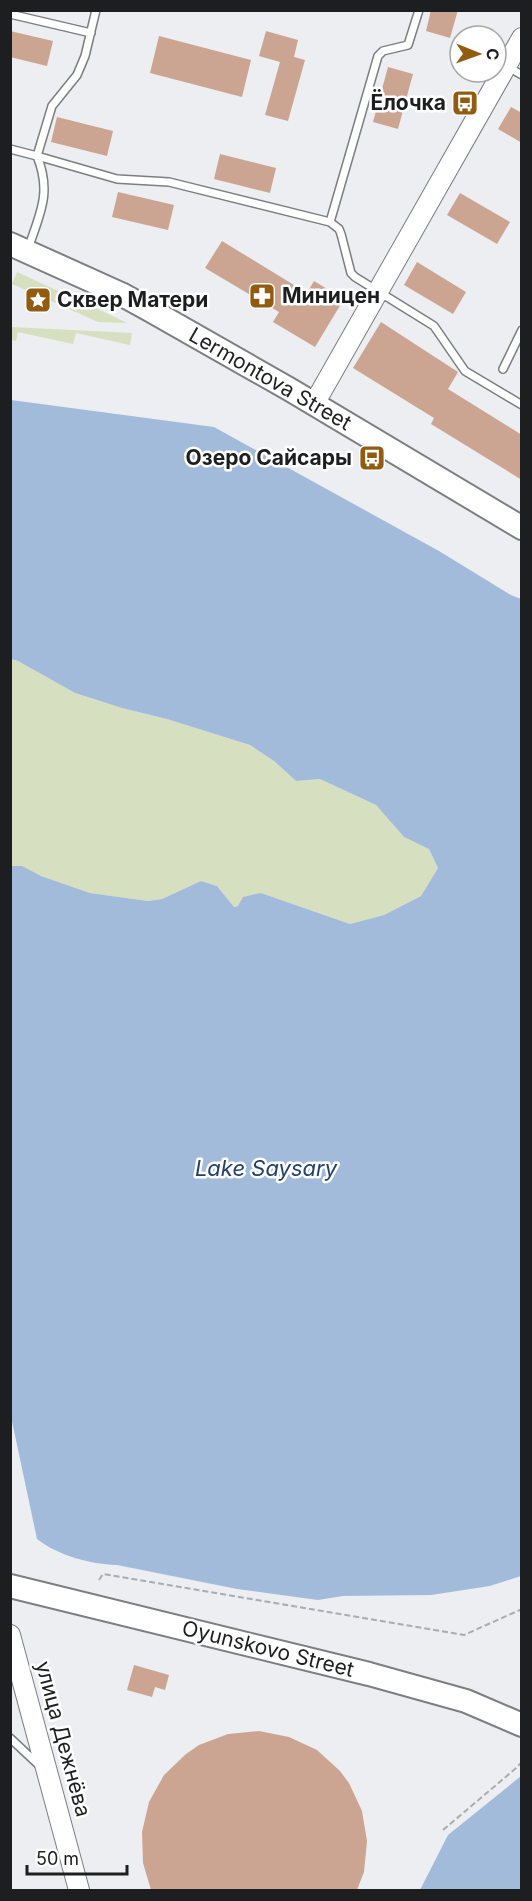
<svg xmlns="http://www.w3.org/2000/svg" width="532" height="1901" font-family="Inter,sans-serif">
<rect width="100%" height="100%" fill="#eceef1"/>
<path fill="#d6dfbf" d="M17,272L65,294L60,305L12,284Z
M73,297L127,323L98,322L67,308Z
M11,327L132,333L130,345L76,333L73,344L18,332L16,341L11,340Z
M10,659L18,661L75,693L122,708L167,719L250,745L274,761L296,781L320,779L376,805L404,837L429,849L438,868L421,896L384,915L350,924L261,893L238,906L234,907L217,886L201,881L162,899L148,901L90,893L41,876L22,867L11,866Z"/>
<path fill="#a3bbdb" d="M11,400L214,427L439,551L511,595L521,599V1576L490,1586L431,1595L343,1596L318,1600L237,1589L117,1565C90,1564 59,1556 37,1539L10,1412L11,866H22L41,876L90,893L148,901L162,899L201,881L217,886L234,907L238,906L243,897L261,893L350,924L384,915L421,896L438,868L429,849L404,837L376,805L320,779L296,781L274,761L250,745L167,719L122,708L75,693L18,661L11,659Z
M521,1776V1890H420L448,1835Z"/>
<path fill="#cba591" d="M431,10H458L450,38L426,31Z
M10,31L53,41L47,66L10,57Z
M266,31L298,40L294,57L305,60L288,121L265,115L280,62L259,56Z
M159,36L251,60L242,97L150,73Z
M388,67L413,74L398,129L373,122Z
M511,107L522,113V143L498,129Z
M57,117L113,131L107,156L51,142Z
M220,154L276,168L270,193L214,179Z
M118,192L174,205L168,230L112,217Z
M460,193L510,222L497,244L447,215Z
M222,241L307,293L314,281L344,299L315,347L273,322L279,312L205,268Z
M417,262L466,292L453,314L404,285Z
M381,322L458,372L448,389L522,435V480L431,424L434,418L353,368Z
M134,1665L169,1675L165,1690L155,1687L152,1697L127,1690Z
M259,1731L289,1737L317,1750L340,1771L349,1783L362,1811L367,1841L364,1872L357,1890H151L143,1863L142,1832L149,1802L164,1775L186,1754L199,1745L228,1734Z"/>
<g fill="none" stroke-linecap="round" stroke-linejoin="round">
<defs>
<path id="lane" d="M96,10L85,56L77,75L52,106L37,156L117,179L169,182L330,222L339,229L341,234L351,273L355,277L434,326L465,371L522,405
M10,14L91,33
M508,67L522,75
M10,149L37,156C52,193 40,213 28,249
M330,222L378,56L383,51L408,45L419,10
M503,369L522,330
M10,1738L41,1767"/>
<path id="secondary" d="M314,404L522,38
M10,1635L79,1890"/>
<path id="primary" d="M10,244L121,294L150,310L289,389L522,528
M10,1586L369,1674L466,1701L522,1725"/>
</defs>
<use href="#lane" stroke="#7c7e81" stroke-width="10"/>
<use href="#secondary" stroke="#7c7e81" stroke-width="22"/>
<use href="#primary" stroke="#7c7e81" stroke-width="26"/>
<path stroke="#aaacae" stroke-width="2" stroke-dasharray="6 3" stroke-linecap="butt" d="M99,1580L103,1574L464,1635L522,1609
M443,1830L515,1769L522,1762"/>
<use href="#lane" stroke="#fff" stroke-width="7"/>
<use href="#secondary" stroke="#fff" stroke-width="20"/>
<use href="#primary" stroke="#fff" stroke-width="22"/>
</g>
<defs>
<symbol id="bus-square" viewBox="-11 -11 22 22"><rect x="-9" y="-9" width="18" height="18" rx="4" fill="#915c0f" stroke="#fff"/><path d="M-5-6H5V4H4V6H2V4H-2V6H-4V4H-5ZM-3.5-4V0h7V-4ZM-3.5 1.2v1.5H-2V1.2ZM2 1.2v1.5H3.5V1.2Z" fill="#fff"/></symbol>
<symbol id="pharmacy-square" viewBox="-11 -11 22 22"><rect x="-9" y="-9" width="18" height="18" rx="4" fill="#915c0f" stroke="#fff"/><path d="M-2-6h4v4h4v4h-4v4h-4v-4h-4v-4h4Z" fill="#fff"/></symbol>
<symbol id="sight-square" viewBox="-11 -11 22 22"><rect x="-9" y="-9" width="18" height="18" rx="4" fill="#915c0f" stroke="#fff"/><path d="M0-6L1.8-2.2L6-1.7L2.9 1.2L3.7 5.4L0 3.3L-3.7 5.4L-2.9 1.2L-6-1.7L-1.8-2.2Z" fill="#fff"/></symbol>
</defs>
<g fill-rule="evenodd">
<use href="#bus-square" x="450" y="88" width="30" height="30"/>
<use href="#pharmacy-square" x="247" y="281" width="30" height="30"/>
<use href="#sight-square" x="23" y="285" width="30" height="30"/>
<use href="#bus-square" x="357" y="443" width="30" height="30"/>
</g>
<g text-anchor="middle" stroke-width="5" stroke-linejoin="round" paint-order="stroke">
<g font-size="21" font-weight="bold" fill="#1d1e1f" stroke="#fff" text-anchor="end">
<text x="446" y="110">Ёлочка</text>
<text x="282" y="303" text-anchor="start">Миницен</text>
<text x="57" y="307" text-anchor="start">Сквер Матери</text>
<text x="352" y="465">Озеро Сайсары</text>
</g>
<g font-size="21" fill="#1d1e1f" stroke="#fff">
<text transform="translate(270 379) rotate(30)" y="7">Lermontova Street</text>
<text transform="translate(268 1649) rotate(14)" y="7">Oyunskovo Street</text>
<text transform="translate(63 1739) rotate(75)" y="7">улица Дежнёва</text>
</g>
<g font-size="22" font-style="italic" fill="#22426d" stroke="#fff">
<text x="266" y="1176">Lake Saysary</text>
</g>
</g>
<rect width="532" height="1901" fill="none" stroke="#1d1e1f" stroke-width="24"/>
<g transform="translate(478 54) rotate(91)"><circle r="28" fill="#ffffff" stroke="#a5a5a5" stroke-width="1.5"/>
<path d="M0-4.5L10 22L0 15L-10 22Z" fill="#915c0f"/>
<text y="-9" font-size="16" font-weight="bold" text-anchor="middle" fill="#1d1e1f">С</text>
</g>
<path d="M27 1865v9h100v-9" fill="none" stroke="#1d1e1f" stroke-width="3"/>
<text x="36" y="1865" font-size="18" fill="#1d1e1f" stroke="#ffffff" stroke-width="4.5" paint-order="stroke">50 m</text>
</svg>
